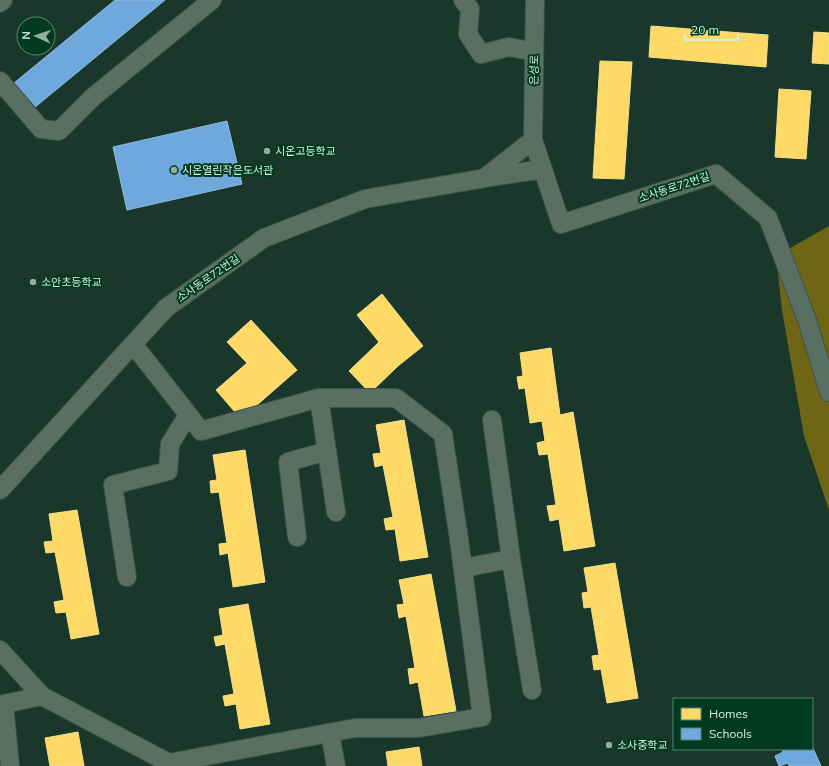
<svg xmlns="http://www.w3.org/2000/svg" width="829" height="766" font-family="Mulish,'Noto Sans KR',sans-serif">
<rect width="100%" height="100%" fill="#19372a"/>
<path fill="#6e6517" d="M829,226V510L804,436L782,310L776,256Z"/>
<path fill="#ffd966" stroke="#f2e08a" d="M651,26L768,35L766,67L649,57Z
M814,32L829,33V64L812,63Z
M600,61L632,62L624,179L593,178Z
M779,89L811,91L806,159L775,157Z
M382,294L423,346L398,366L370,393L349,371L379,342L357,315Z
M251,320L297,370L241,419L216,390L247,363L227,342Z
M551,348L560,415L573,412L595,546L564,551L559,519L550,521L547,506L556,505L548,454L539,455L537,443L545,441L542,421L530,423L525,388L519,389L517,377L523,376L520,353Z
M404,420L428,557L400,561L395,529L386,530L384,519L393,517L383,465L375,467L373,454L381,453L376,425Z
M245,450L265,582L233,587L228,553L220,555L219,544L227,543L219,492L211,493L210,481L217,480L213,455Z
M77,510L99,634L71,639L66,612L56,613L54,602L64,600L55,552L46,553L44,542L53,541L49,514Z
M615,563L638,698L607,703L601,669L594,670L592,656L599,655L591,607L584,608L582,593L588,592L584,568Z
M431,574L456,711L424,716L418,682L410,684L408,669L415,668L406,616L399,618L397,605L404,604L399,580Z
M248,604L270,724L240,729L236,704L225,706L223,696L234,694L225,644L216,646L214,637L223,635L219,609Z
M78,732L84,766H50L45,738Z
M419,747L422,766H388L386,752Z"/>
<path fill="#6fa8dc" stroke="#8dbddd" d="M115,0H165L34,108L14,83Z
M227,121L242,184L127,210L113,147Z
M812,746L821,766H789L788,763L779,766L775,756L783,752L782,749H812Z"/>
<g fill="none" stroke-linecap="round" stroke-linejoin="round">
<defs>
<path id="minor" d="M463,0L470,9L468,34L481,54L509,47L531,51L534,49
M535,0L533,140L561,224L716,174L768,218L807,320L829,392
M0,3L3,0
M0,81L41,129L59,131L93,97L212,0
M487,176L533,140
M319,398L336,512
M0,490L166,308L264,238L365,199L491,177L543,169
M297,537L288,462L327,451
M511,559L532,690
M463,568L511,559L492,420
M127,577L113,485L168,471L170,444L188,415
M0,650L42,696L169,763L355,728H419L482,717L459,539L443,434L396,398H319L201,431L133,344
M330,733L336,766
M10,766L4,704L42,696"/>
</defs>
<use href="#minor" stroke="#3d5448" stroke-width="20"/>
<use href="#minor" stroke="#5a6f64" stroke-width="18"/>
</g>
<g fill="#93af9f" stroke="#003a21" stroke-width="1.5">
<circle cx="267" cy="151" r="4"/>
<circle cx="174" cy="170" r="4"/>
<circle cx="33" cy="282" r="4"/>
<circle cx="609" cy="745" r="4"/>
</g>
<g text-anchor="middle" stroke-width="4" stroke-linejoin="round" paint-order="stroke">
<g font-size="11" fill="#d4efde" stroke="#003a21">
<text transform="translate(534 70) rotate(-89)" y="4">은성로</text>
<text transform="translate(674 187) rotate(-18)" y="4">소사동로72번길</text>
<text transform="translate(208 278) rotate(-35)" y="4">소사동로72번길</text>
</g>
<g font-size="11" fill="#d4efde" stroke="#003a21" text-anchor="start">
<text x="275" y="155">시온고등학교</text>
<text x="182" y="174">시온열린작은도서관</text>
<text x="41" y="286">소안초등학교</text>
<text x="617" y="749">소사중학교</text>
</g>
</g>
<rect x="673" y="698" width="140" height="52" fill="#003a21" stroke="#55826d"/>
<rect x="681" y="708" width="20" height="12" fill="#ffd966" stroke="#55826d"/>
<text x="709" y="718" font-size="12" fill="#d4efde">Homes</text>
<rect x="681" y="728" width="20" height="12" fill="#6fa8dc" stroke="#55826d"/>
<text x="709" y="738" font-size="12" fill="#d4efde">Schools</text>
<g transform="translate(36 36) rotate(273)"><circle r="19" fill="#003a21" stroke="#55826d"/>
<path d="M0-3L7 15L0 10L-7 15Z" fill="#93af9f"/>
<text y="-6" font-size="11" font-weight="bold" text-anchor="middle" fill="#d4efde">N</text>
</g>
<path d="M685 34v6h53v-6" fill="none" stroke="#d4efde" stroke-width="2"/>
<text x="691" y="34" font-size="12" fill="#d4efde" stroke="#003a21" stroke-width="3" paint-order="stroke">20 m</text>
</svg>
